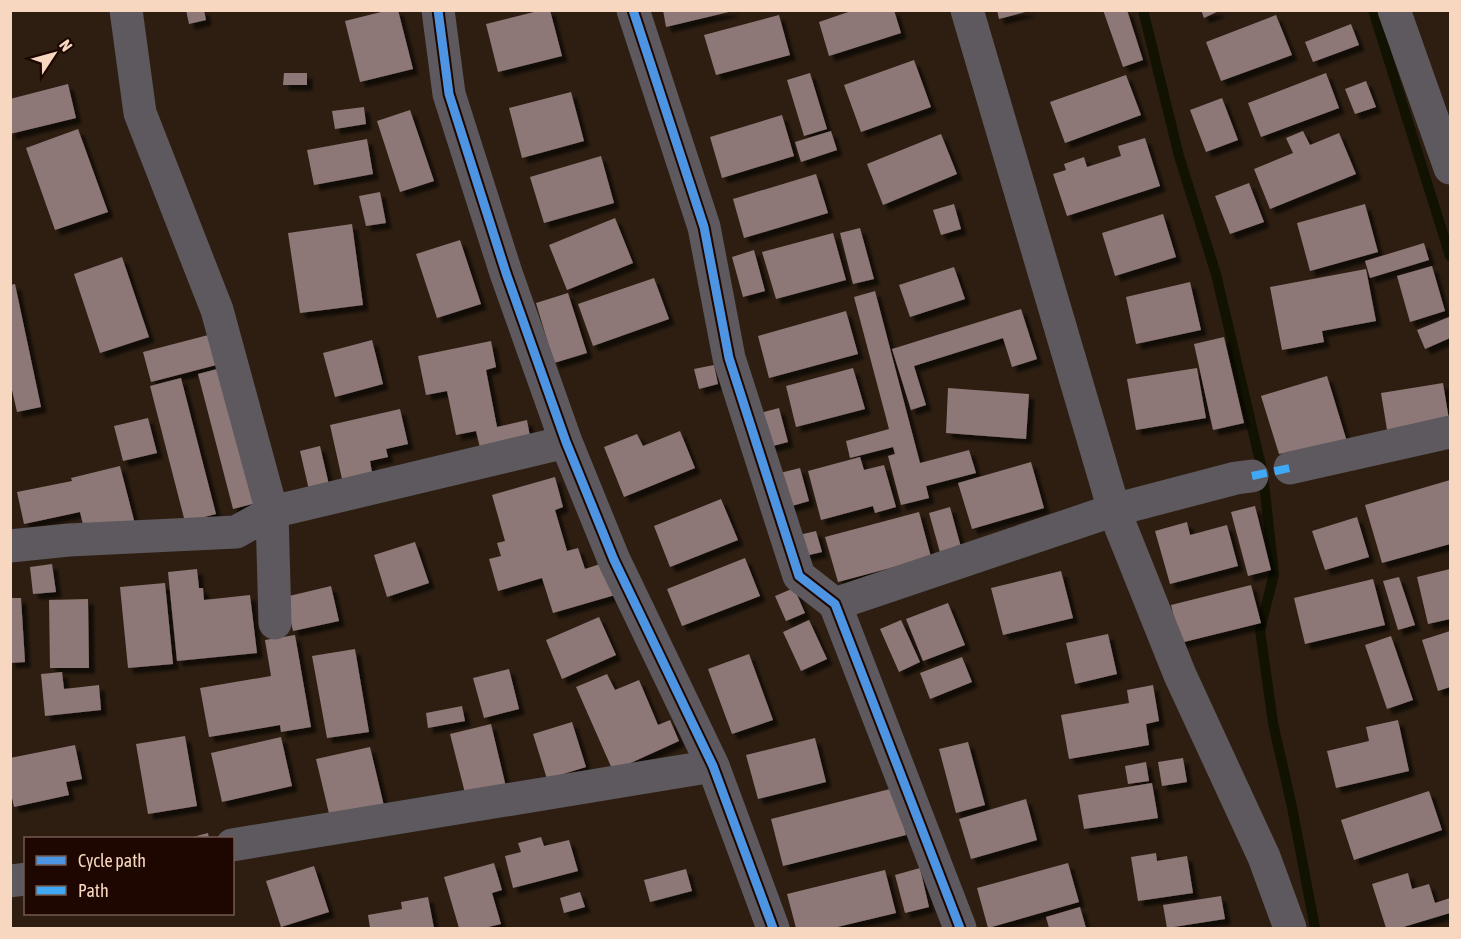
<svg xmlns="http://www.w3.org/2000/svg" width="1461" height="939" font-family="'Asap Condensed',sans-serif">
<defs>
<filter id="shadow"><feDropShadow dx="5.5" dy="5.5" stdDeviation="1.5" flood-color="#0009"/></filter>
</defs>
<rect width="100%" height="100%" fill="#2d1e11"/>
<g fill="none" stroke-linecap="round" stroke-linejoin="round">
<path stroke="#111202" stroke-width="10" d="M1143,10L1179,156L1216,274L1263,474L1274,574L1260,630L1273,723L1292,807L1315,928
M1373,10L1450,256"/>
</g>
<path fill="#8d7877" filter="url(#shadow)" d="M186,10H204L206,20L189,24Z
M389,10H398L413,69L360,82L345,21Z
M542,10H550L562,56L498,72L486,24Z
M663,10H733V11L666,27Z
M854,10H894L901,33L829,56L819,22Z
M997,10H1029V11L999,19Z
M1103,10H1127L1143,60L1123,67Z
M1201,10H1221L1204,18Z
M779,15L790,55L716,75L704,35Z
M1276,15L1292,55L1221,81L1206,42Z
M1351,24L1359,45L1313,62L1305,42Z
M914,60L931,107L861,132L844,85Z
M284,73H307V85H283Z
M810,73L827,129L804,136L787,80Z
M1326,73L1339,108L1261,137L1248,103Z
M1126,75L1141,115L1065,143L1050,102Z
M1366,81L1376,107L1355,114L1345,89Z
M68,84L76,118L10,134V99Z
M571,92L584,141L522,158L509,108Z
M1222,98L1238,140L1206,152L1190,110Z
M364,107L366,124L335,129L332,111Z
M410,110L434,181L400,192L377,121Z
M782,115L794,156L722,178L710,137Z
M78,129L108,212L55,230L26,148Z
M831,131L837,150L801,162L795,142Z
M1303,131L1310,145L1339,133L1356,174L1270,209L1254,169L1293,153L1286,138Z
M941,134L957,174L883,205L867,164Z
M1145,138L1160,186L1067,216L1053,174L1066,170L1064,164L1084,157L1087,167L1121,156L1118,146Z
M367,139L373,174L314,185L307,150Z
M601,156L614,203L544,223L530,177Z
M816,174L828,213L744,238L733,199Z
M1249,183L1264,222L1230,234L1215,196Z
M380,192L386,223L366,226L359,196Z
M954,204L961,229L941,235L933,210Z
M1365,204L1378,252L1310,271L1297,223Z
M1163,214L1176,257L1115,276L1102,233Z
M615,218L633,263L567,290L549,245Z
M352,224L363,305L300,313L288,233Z
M860,228L874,279L853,284L840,233Z
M833,233L846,280L776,299L762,252Z
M460,240L481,304L437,318L416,254Z
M1424,243L1429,260L1370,278L1365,261Z
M754,250L765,291L743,297L732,257Z
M122,257L149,337L100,353L74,274Z
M1432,266L1445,311L1410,322L1397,276Z
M954,267L965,299L910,317L899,285Z
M1366,269L1376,321L1322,331L1324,342L1282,350L1270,287Z
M654,278L669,319L593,346L578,304Z
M1190,282L1201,330L1136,344L1126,297Z
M15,284L41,407L17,412L12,390L10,391V285Z
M875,291L920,463L969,450L976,473L926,486L929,498L901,505L888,456L895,454L893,447L850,458L846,441L889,429L854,297Z
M568,293L587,353L554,363L536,303Z
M1021,309L1037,359L1012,367L1003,338L914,366L926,405L911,410L892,349Z
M846,311L858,354L769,378L758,336Z
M1449,317L1450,320V338L1425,349L1417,330Z
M216,333L224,363L151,382L143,352Z
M1224,337L1244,423L1213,430L1194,344Z
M372,340L383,384L335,397L323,353Z
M491,341L496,367L486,370L497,427L527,420L531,442L481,452L476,431L456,435L447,391L426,395L418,356Z
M714,365L718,384L699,389L694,369Z
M225,367L260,502L233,509L198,374Z
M853,368L865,409L796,427L786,386Z
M1197,368L1206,418L1136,430L1127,379Z
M1327,376L1348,445L1289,452L1279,454L1261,396Z
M181,378L216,514L185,522L150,386Z
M1443,383L1450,426L1388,436L1381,393Z
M948,388L1029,394L1026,439L946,433Z
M779,408L788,442L769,447L760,413Z
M400,409L408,444L386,449L388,457L370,461L372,472L342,479L330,425Z
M148,418L157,453L123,461L114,426Z
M680,431L695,468L624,497L604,447L637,434L643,446Z
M320,446L329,485L309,490L300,451Z
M860,457L864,470L884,465L896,507L875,513L873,506L821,520L808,471Z
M1031,462L1044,508L972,529L958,483Z
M120,466L135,524L86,537L80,512L24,524L17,492L72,481L71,478Z
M800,468L809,501L785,508L776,474Z
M555,477L563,507L555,510L567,551L578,548L585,569L606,562L615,595L553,613L542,578L498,591L489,559L501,556L497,543L505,541L492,495Z
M1450,480V544L1382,563L1365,505Z
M721,499L738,540L670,567L654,526Z
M1255,506L1271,570L1248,576L1231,512Z
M950,507L962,551L941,556L929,513Z
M919,512L931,557L838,582L825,537Z
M1357,517L1369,557L1325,570L1312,531Z
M1187,522L1190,535L1227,525L1238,566L1170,584L1155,531Z
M816,531L822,552L805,556L799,535Z
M415,542L429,583L387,597L374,555Z
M745,558L760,596L682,626L667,589Z
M52,564L56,592L33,594L30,567Z
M197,569L199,588H203L204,600L250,595L257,653L177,661L168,572Z
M1450,569V619L1428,624L1417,577Z
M1061,571L1073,618L1003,635L991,588Z
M1399,577L1415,625L1398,630L1383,581Z
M1373,579L1385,625L1305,644L1294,598Z
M165,583L173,664L128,668L120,587Z
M1251,585L1261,623L1180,643L1171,605Z
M331,586L339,621L293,631L285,597Z
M794,588L805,613L786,621L775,596Z
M10,598H21L25,662L10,663Z
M88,599L89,668H50L49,600Z
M948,603L965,645L923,661L906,619Z
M599,617L616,655L562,679L546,640Z
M809,620L827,659L801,671L783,632Z
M901,620L920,662L899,672L880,629Z
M1450,631V687L1438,691L1422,640Z
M1108,634L1117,674L1075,684L1066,643Z
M295,635L311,727L281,732L280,725L209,737L200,688L271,676L265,640Z
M1391,636L1413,700L1387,709L1365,645Z
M355,649L369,732L327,738L312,656Z
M749,654L773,720L732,734L708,669Z
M962,657L972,682L930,699L920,673Z
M509,669L519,709L484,718L473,678Z
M62,672L64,689L99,685L101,710L45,716L41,674Z
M607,674L615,690L639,680L658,725L670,720L679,741L613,771L576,687Z
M1153,685L1159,721L1146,724L1149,745L1069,759L1061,715L1129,703L1127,690Z
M462,706L465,721L428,728L426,713Z
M1398,720L1409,771L1336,788L1327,751L1369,741L1366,727Z
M572,722L586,767L547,779L533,734Z
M491,724L506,787L466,797L450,734Z
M185,736L197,806L148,814L136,744Z
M281,737L292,786L222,802L211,753Z
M815,738L826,782L758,799L746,755Z
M968,742L985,805L956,813L939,749Z
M75,745L82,779L66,782L69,795L14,807L10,789V758Z
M370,747L385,810L331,822L316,759Z
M1183,758L1187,782L1162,786L1158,762Z
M1146,762L1149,781L1128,784L1125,766Z
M1152,783L1158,818L1084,829L1078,795Z
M894,788L906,835L783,866L771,819Z
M1429,791L1442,830L1354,860L1341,820Z
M1026,799L1037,840L971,859L959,819Z
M208,833L209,838H189Z
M541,837L544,846L569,840L578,871L513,888L505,856L521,852L518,843Z
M1156,853L1157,861L1187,856L1193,893L1138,901L1131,857Z
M494,863L502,890L492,893L501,924L484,928H459L444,877Z
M1068,863L1079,902L988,928L977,888Z
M314,866L329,912L281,927L266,881Z
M920,868L929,907L905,913L895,875Z
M686,869L692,891L650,902L644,880Z
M885,870L896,913L833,928H796L787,894Z
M1408,873L1412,889L1429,884L1435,903L1450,898V913L1400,928H1386L1372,884Z
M580,892L585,907L564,913L560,898Z
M1221,896L1225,919L1167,928L1163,905Z
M428,897L434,928H370L368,915L402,909L401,902Z
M1080,907L1086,928H1049L1046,917Z"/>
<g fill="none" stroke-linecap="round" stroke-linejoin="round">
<path stroke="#5d595e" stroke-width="33" d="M126,10L140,113L217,310L272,512L275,623
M438,10L449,94L506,273L566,442L614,560L713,766L773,928
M633,10L704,227L729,358L799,576L835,604L960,928
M967,10L1114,510L1180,675L1264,857L1290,928
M1394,10L1450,168
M1290,468L1450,432
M10,546L69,540L236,532L272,512L566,442
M835,604L1114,510L1236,478L1252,476
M232,845L713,766
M10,881L26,879"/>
<path stroke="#3fa9f5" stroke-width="8" stroke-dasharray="15 8" stroke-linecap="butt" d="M1252,476L1290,468"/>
<defs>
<path id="cycleway" d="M438,10L449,94L506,273L566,442L614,560L713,766L773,928
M633,10L704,227L729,358L799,576L835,604L960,928"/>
</defs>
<use href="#cycleway" stroke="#1d0700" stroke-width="13"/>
<use href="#cycleway" stroke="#4d94e3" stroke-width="9"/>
</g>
<rect width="1461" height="939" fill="none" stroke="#f7d7c0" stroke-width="24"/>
<rect x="24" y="837" width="210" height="78" fill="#1d0700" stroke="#745a4d" stroke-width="1.5"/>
<rect x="36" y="856" width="30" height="9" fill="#4d94e3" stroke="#745a4d" stroke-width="1.5"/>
<text x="78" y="867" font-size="18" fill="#f7d7c0">Cycle path</text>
<rect x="36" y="886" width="30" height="9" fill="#3fa9f5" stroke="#745a4d" stroke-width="1.5"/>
<text x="78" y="897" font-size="18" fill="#f7d7c0">Path</text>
<g transform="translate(54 54) rotate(54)" stroke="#1d0700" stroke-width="4.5" paint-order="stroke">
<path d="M0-4.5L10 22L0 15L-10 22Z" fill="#f7d7c0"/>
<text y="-9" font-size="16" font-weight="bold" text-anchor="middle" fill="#f7d7c0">N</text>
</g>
</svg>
